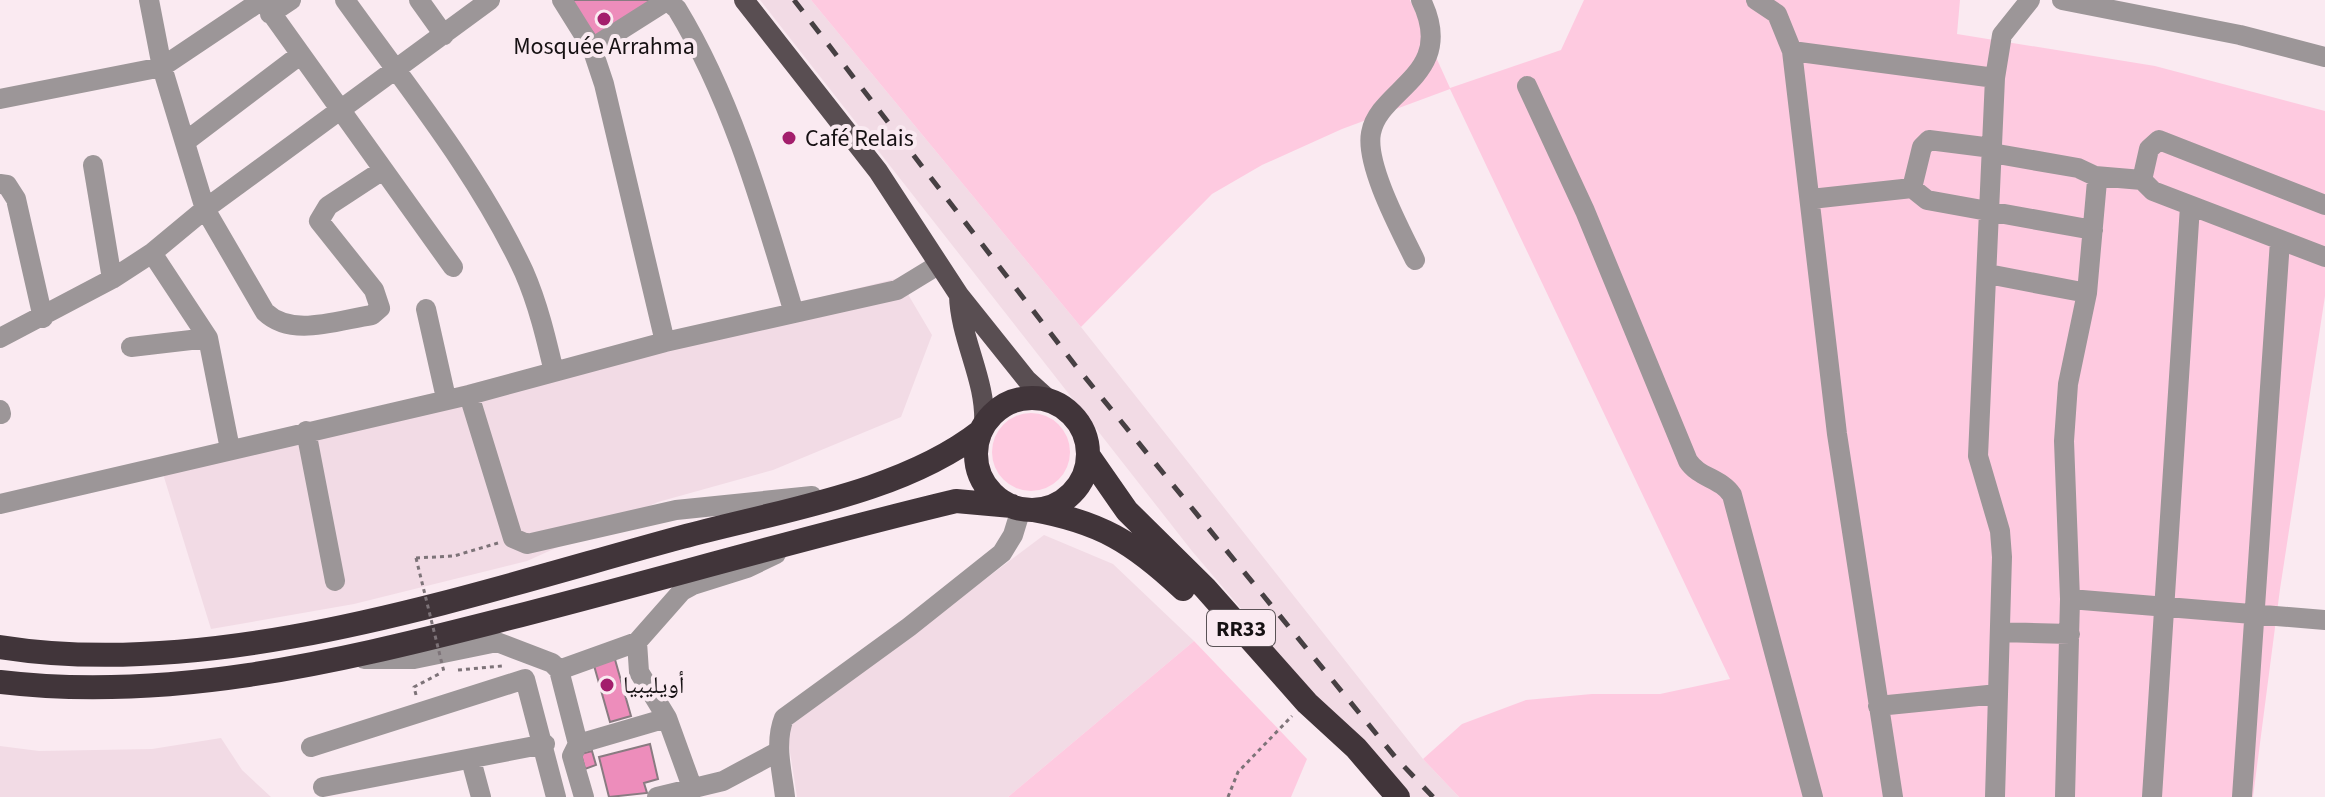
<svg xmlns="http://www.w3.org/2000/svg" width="2325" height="797" font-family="'Source Sans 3','Noto Naskh Arabic',sans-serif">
<rect width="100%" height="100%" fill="#faeaf1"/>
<path fill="#f2dbe5" d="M760,0H811L1081,327L1423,759L1459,797H1402L1396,791L1192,551Z
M903,277L909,296L932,335L901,417L773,470L658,502L527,561L354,604L211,629L159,461Z
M1044,535L1113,564L1194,641L1008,797H797L787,733L790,726Z
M221,738L242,770L271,797H0V746L39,751L152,749Z"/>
<path fill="#fecae0" d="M811,0H1410L1450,88L1561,50L1584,0H1960L1957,34L2155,66L2325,111V296L2280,589L2253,797H1459L1423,759L1462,724L1526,700L1592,694H1660L1730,679L1450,89L1342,129L1262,165L1212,194L1081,327Z
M992 452a39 39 0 1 1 78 0a39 39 0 1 1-78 0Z
M1194,641L1307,759L1291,797H1008Z"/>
<path fill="#ed8dbb" stroke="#897b81" stroke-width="2" d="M568,0H652L598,39Z
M614,656L631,716L610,722L593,662Z
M650,744L658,779L644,783L647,793L609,797L599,757Z
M592,751L596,765L585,769L581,754Z"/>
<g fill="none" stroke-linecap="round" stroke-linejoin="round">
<path stroke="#7d7378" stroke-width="3" stroke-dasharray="4 4" stroke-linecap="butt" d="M416,558L454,556L498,543
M458,670L502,666
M416,695L414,687L439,674
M1228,797L1238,772L1292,716"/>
<path stroke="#9c9698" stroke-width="20" d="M149,0L162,67L205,209L265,312C292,338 338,320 372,315L380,308L374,290L319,221L328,206L383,170
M345,0C408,88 478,173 524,272C538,304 546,338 554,372
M419,0L444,35
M562,0L592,48L604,84L665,342
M1756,0L1777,14L1792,51L1837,434L1893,797
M2062,0L2240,35L2325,57
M270,14L291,0
M592,48L663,3L668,1L677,9C733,101 763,210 794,313
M1792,51L1995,78
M1527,86L1585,211L1688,461C1699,478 1721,478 1732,495L1813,797
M0,99L162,67L262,0L453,267
M185,142L300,55
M1992,153L2078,168L2095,176L2097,181L2087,293L2068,384L2064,441L2070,599L2065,797
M93,165L112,279
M2095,176L2142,180L2153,191L2325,257
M2142,180L2149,149L2159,140L2325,205
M0,184L7,185L16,199L43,318
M1912,188L1927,200L2093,230
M1811,199L1912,188L1922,147L1929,140L1992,148
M152,253L208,338L230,449
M1415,260C1401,231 1365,165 1371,133C1379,88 1458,75 1421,0
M1988,274L2087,293
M426,309L446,398
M0,338L112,279L152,253L205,209L490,0
M131,347L208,338
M469,395L513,538L527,544L676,510L812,496
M0,410L1,414
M306,431L335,581
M0,504L469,395L665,342L897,290L938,265
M2070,599L2325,620
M2000,632L2070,634
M637,642L639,672L667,718L692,787
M364,659H414L497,642L552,663L559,670L578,744L572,756L584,797
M559,670L637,642L682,591L693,585L747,568L776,554
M1878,706L1998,694
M578,744L667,718
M311,747L525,679L556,797
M471,760L481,797
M323,787L545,744
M657,797L723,781L779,751
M785,797C782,771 774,743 784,718L909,627L1002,553L1013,535L1021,509
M1995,797L2002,557L2000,531L1978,456L1995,78L2002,35L2030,0
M2152,797L2190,206
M2242,797L2280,241"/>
<path stroke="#594e52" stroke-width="20" d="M744,0L878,171L959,295L1027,380L1049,400
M959,295C960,340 987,380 984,426"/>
<path stroke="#41353a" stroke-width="24" d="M976 454a56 56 0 1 1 112 0a56 56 0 1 1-112 0Z
M1088,455L1127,511L1205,588L1307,703L1356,748L1398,797
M1033,510C1100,522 1133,542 1183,589
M0,647C219,682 471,594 682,537C778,511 902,493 981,431
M0,682C168,702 333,663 494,622C648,583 801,538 956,501L1012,506"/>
<path stroke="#474043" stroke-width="5" stroke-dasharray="14 14" stroke-linecap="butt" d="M794,0L1075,365L1396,758L1433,797"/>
<path stroke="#7d7378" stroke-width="3" stroke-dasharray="4 4" stroke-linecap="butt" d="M416,558L444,672"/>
</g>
<g fill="#a31e6c" stroke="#faeaf1" stroke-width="3">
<circle cx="604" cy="19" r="8"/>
<circle cx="789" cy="138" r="8"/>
<circle cx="607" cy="685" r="8"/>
</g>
<g text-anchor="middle" stroke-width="8" stroke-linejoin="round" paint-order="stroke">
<rect fill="#faeaf1" stroke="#5a5256" stroke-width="2" x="1207" y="610" width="68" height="36" rx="6"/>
<g font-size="22" font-weight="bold" fill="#161113">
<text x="1241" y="636">RR33</text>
</g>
<g font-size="24" fill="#161113" stroke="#faeaf1" text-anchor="start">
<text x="604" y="54" text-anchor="middle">Mosquée Arrahma</text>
<text x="805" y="146">Café Relais</text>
<text x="623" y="693">أويليبيا</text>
</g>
</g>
</svg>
